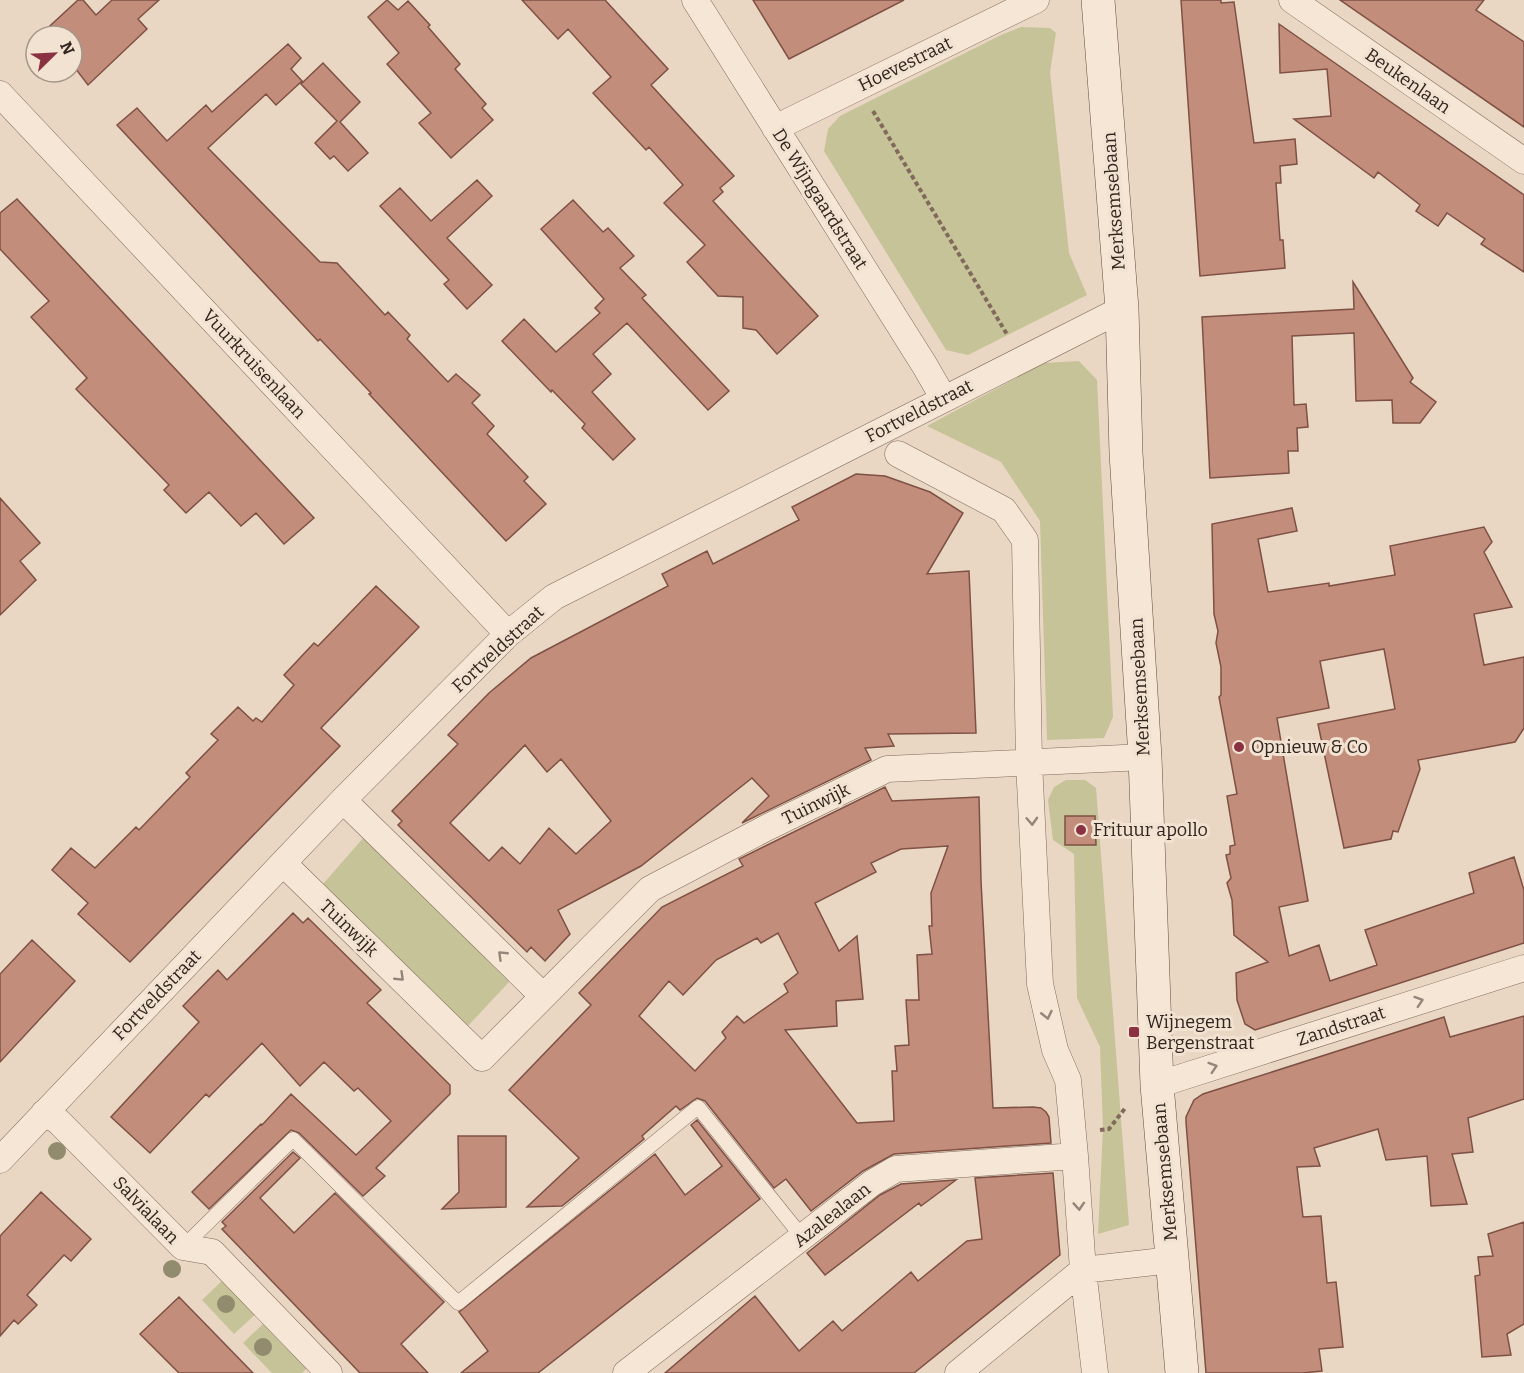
<svg xmlns="http://www.w3.org/2000/svg" width="1524" height="1373" font-family="Bitter,serif">
<rect width="100%" height="100%" fill="#e9d7c3"/>
<path fill="#c6c398" d="M1021,27L1050,28L1056,33L1050,72L1069,253L1087,295L968,355L946,350L824,151L828,129L840,116L1001,35Z
M1079,361L1097,380L1113,717L1104,738L1047,740L1040,521L1001,462L927,426L1044,363Z
M1066,780H1085L1096,788L1129,1225L1098,1234L1103,1128L1100,1047L1077,998L1074,854L1053,840L1048,800L1054,787Z
M365,836L509,982L466,1028L323,884Z
M227,1276L260,1310L234,1334L202,1300Z
M268,1319L311,1364L302,1373H272L243,1343Z"/>
<path fill="#c38d7c" stroke="#7e5144" stroke-width="1.5" fill-rule="evenodd" d="M78,0H83L96,15L112,0H159L138,19L147,29L88,85L72,64V36H39Z
M387,0L398,10L408,1L430,25L428,27L460,64L455,69L486,104L482,108L493,120L451,158L419,123L431,113L387,64L399,53L368,17Z
M522,0H605L668,69L651,85L734,176L720,188L723,192L713,201L818,316L777,354L756,330L743,328V297L718,296L687,262L705,245L664,203L683,185L649,147L646,150L593,93L611,77L568,29L558,39Z
M753,0H904L789,59Z
M1181,0H1221V3L1234,2L1254,143L1295,139L1297,164L1280,166L1281,183H1276L1280,240H1283L1285,268L1200,276Z
M1340,0H1484L1476,10L1524,42V127Z
M1279,24L1524,195V272L1481,244L1485,239L1447,213L1438,226L1416,211L1420,205L1378,172L1374,178L1294,119L1331,116L1327,69L1280,73Z
M288,44L301,58L291,69L302,81L276,105L266,94L208,148L320,262L337,263L385,315L388,312L410,335L407,339L448,382L456,374L480,395L472,403L494,426L487,434L528,477L524,481L546,504L506,541L369,394L371,393L320,339L318,341L117,125L137,108L167,141L206,105L212,112Z
M323,63L360,102L340,122L368,153L348,171L334,156L330,159L315,143L337,121L301,84Z
M477,180L492,196L447,238L492,285L467,309L444,284L449,280L380,206L400,188L431,221Z
M17,199L314,518L284,544L256,513L241,526L209,492L186,513L164,490L169,485L76,389L87,378L31,317L49,301L0,249V213Z
M573,200L603,232L608,228L634,256L620,268L646,295L642,298L729,391L708,410L627,323L593,354L611,374L592,392L635,439L613,460L582,428L585,424L552,390L551,392L502,341L524,319L556,352L600,313L595,308L604,299L541,229Z
M1353,282L1413,378L1410,382L1436,402L1420,423H1393L1392,400L1356,401L1354,333L1292,336L1294,405L1306,404L1308,427L1297,428L1298,451H1288L1289,473L1210,478L1202,317L1354,309Z
M856,474L885,476L930,492L963,513L927,574L969,571L976,733L888,734L894,746L865,748L871,760L742,823L769,796L752,778L641,866L558,910L570,934L545,961L531,947L527,952L398,825L402,821L392,811L458,744L448,735L489,693L531,658L668,586L662,574L707,551L713,564L799,520L792,507ZM525,745L547,772L561,759L611,821L576,854L549,828L520,864L502,847L489,861L450,823Z
M0,498L40,543L20,561L36,580L0,615Z
M1292,508L1297,531L1258,539L1268,592L1329,583V586L1395,575L1390,546L1484,527L1492,542L1484,552L1512,607L1474,614L1484,665L1524,657V728L1515,742L1418,760L1420,769L1398,832L1393,831L1391,839L1344,848L1318,724L1395,709L1384,649L1320,661L1329,708L1277,718L1308,901L1279,907L1289,956L1319,945L1330,981L1377,965L1365,930L1474,893L1469,873L1514,857L1524,890V943L1255,1030L1245,1024L1237,1000L1236,973L1268,962L1234,935L1232,900L1227,883L1231,878L1226,855L1230,854V846L1235,845L1227,796L1237,794L1219,697L1221,695V667L1216,643L1218,631L1214,614L1212,524Z
M376,586L419,627L321,728L340,746L130,962L78,914L88,903L52,870L71,848L95,868L136,827L139,830L190,777L186,773L218,740L211,734L238,707L253,721L256,718L262,722L294,685L284,675L314,643L318,646Z
M885,787L892,801L979,797L981,881L993,1108L1033,1107L1041,1108L1046,1112L1049,1117L1051,1143L894,1154L863,1171L811,1211L786,1179L774,1188L705,1101L697,1098L680,1110L676,1106L642,1136L644,1139L562,1206L527,1207L579,1158L509,1090L591,1005L579,993L662,907L743,866L739,859ZM948,846L931,893L932,926H929L932,954L917,955L919,1000H906L909,1045L895,1046L897,1071H892L894,1121L857,1123L785,1030L837,1026L836,1001L863,999L857,936L839,951L815,903L876,872L871,863L901,849ZM778,933L798,973L784,984L788,992L744,1023L737,1016L722,1032L726,1038L695,1071L639,1016L669,981L683,995L716,960L757,938L761,943Z
M1065,816H1095L1096,845H1065Z
M293,913L303,923L308,918L381,990L367,1003L450,1085V1094L376,1168L385,1176L363,1196L299,1133L291,1130L209,1209L192,1192L261,1124L262,1125L291,1094L356,1155L391,1121L358,1088L354,1091L324,1062L300,1086L262,1043L209,1097L206,1094L150,1153L111,1117L199,1022L183,1006L218,970L227,980Z
M32,940L75,981L0,1062V974Z
M1524,1016V1099L1468,1118L1473,1152L1452,1154L1467,1204L1431,1206L1427,1156L1386,1160L1378,1129L1314,1148L1320,1166L1297,1167L1303,1217L1321,1216L1327,1283L1336,1282L1343,1347L1319,1349L1322,1371L1302,1373H1206L1186,1122V1117L1194,1100L1203,1094L1444,1017L1450,1037Z
M697,1120L760,1199L538,1373H461L488,1351L459,1312L655,1154L685,1195L722,1166L691,1125Z
M458,1136H506V1207L442,1209L459,1192Z
M293,1152L300,1158L260,1198L294,1233L335,1193L444,1302L401,1344L428,1373H360L222,1229L226,1226L222,1222Z
M1053,1173L1060,1255L914,1373H665L755,1296L799,1351L833,1321L842,1331L911,1272L918,1281L967,1241L982,1239L975,1178Z
M956,1180L921,1206L919,1203L825,1275L807,1253L880,1195L901,1184Z
M41,1192L91,1239L71,1261L64,1255L27,1295L37,1305L18,1324L14,1320L0,1336V1236Z
M1524,1222V1324L1507,1334L1511,1355L1482,1357L1475,1276L1480,1275L1478,1257L1493,1256L1488,1234Z
M179,1297L218,1337L253,1373H179L140,1334Z"/>
<g fill="none" stroke-linecap="round" stroke-linejoin="round">
<defs>
<path id="lane" d="M183,1247L293,1139L458,1303L698,1107L803,1238"/>
<path id="street" d="M695,0L925,366L944,399
M1292,0L1524,161
M0,94L508,634
M775,128L1036,0
M898,454L1004,510L1025,540L1029,762L1040,984L1055,1050L1068,1080L1075,1156L1083,1270L1095,1373
M343,800L543,996
M283,863L482,1058L650,889L768,827L887,769L1145,757
M1157,1085L1524,968
M44,1113L58,1121L69,1132L183,1247L212,1252L329,1373
M0,1160L343,800L508,634L554,597L1122,309
M626,1373L872,1183L896,1169L1075,1156
M958,1373L1083,1270L1172,1260"/>
<path id="secondary" d="M1098,0L1122,309L1126,453L1145,757L1157,1085L1182,1373"/>
</defs>
<use href="#lane" stroke="#81695b" stroke-width="15"/>
<use href="#street" stroke="#81695b" stroke-width="27"/>
<use href="#secondary" stroke="#634a3f" stroke-width="34"/>
<path stroke="#81695b" stroke-width="4" stroke-dasharray="4.5 3" stroke-linecap="butt" d="M873,111L1008,336
M1100,1130L1109,1129L1126,1107"/>
<use href="#lane" stroke="#f5e6d5" stroke-width="14"/>
<use href="#street" stroke="#f5e6d5" stroke-width="26"/>
<use href="#secondary" stroke="#f5e6d5" stroke-width="33"/>
</g>
<g fill="#928b6d">
<circle cx="57" cy="1151" r="9"/>
<circle cx="172" cy="1269" r="9"/>
<circle cx="226" cy="1304" r="9"/>
<circle cx="263" cy="1347" r="9"/>
</g>
<defs><path id="oneway-chevron" d="M-2-3.5L2.5 0L-2 3.5" fill="none" stroke-width="1.6" stroke-linecap="round" stroke-linejoin="round" transform="scale(1.5)"/></defs>
<g stroke="#94857a">
<use href="#oneway-chevron" transform="translate(1032 821) rotate(87)"/>
<use href="#oneway-chevron" transform="translate(502 955) rotate(-136)"/>
<use href="#oneway-chevron" transform="translate(400 977) rotate(44)"/>
<use href="#oneway-chevron" transform="translate(1419 1001) rotate(-18)"/>
<use href="#oneway-chevron" transform="translate(1047 1015) rotate(77)"/>
<use href="#oneway-chevron" transform="translate(1213 1067) rotate(-18)"/>
<use href="#oneway-chevron" transform="translate(1079 1206) rotate(86)"/>
</g>
<g fill="#8a3242" stroke="#f1e2d1" stroke-width="2">
<circle cx="1239" cy="747" r="6"/>
<circle cx="1081" cy="830" r="6"/>
<rect x="1128" y="1026" width="12" height="12" rx="3"/>
</g>
<g text-anchor="middle" stroke-width="6" stroke-linejoin="round" paint-order="stroke">
<g font-size="18" fill="#32241e" stroke="#f1e2d1">
<text transform="translate(905 64) rotate(-26)" y="6">Hoevestraat</text>
<text transform="translate(1408 81) rotate(35)" y="6">Beukenlaan</text>
<text transform="translate(820 199) rotate(58)" y="6">De Wijngaardstraat</text>
<text transform="translate(1114 201) rotate(-94)" y="6">Merksemsebaan</text>
<text transform="translate(254 364) rotate(47)" y="6">Vuurkruisenlaan</text>
<text transform="translate(919 411) rotate(-27)" y="6">Fortveldstraat</text>
<text transform="translate(498 649) rotate(-43)" y="6">Fortveldstraat</text>
<text transform="translate(1140 687) rotate(-93)" y="6">Merksemsebaan</text>
<text transform="translate(816 804) rotate(-26)" y="6">Tuinwijk</text>
<text transform="translate(349 928) rotate(44)" y="6">Tuinwijk</text>
<text transform="translate(157 995) rotate(-46)" y="6">Fortveldstraat</text>
<text transform="translate(1341 1026) rotate(-18)" y="6">Zandstraat</text>
<text transform="translate(1165 1172) rotate(-95)" y="6">Merksemsebaan</text>
<text transform="translate(146 1210) rotate(46)" y="6">Salvialaan</text>
<text transform="translate(832 1215) rotate(-38)" y="6">Azalealaan</text>
</g>
<g font-size="18" fill="#32241e" stroke="#f1e2d1" text-anchor="start">
<text x="1251" y="753">Opnieuw &amp; Co</text>
<text x="1093" y="836">Frituur apollo</text>
<text x="1146" y="1028">Wijnegem<tspan x="1146" dy="21">Bergenstraat</tspan></text>
</g>
</g>
<g transform="translate(54 54) rotate(66)"><circle r="28" fill="#f1e2d1" stroke="#a59689" stroke-width="1.5"/>
<path d="M0-4.5L10 22L0 15L-10 22Z" fill="#8a3242"/>
<text y="-9" font-size="16" font-weight="bold" text-anchor="middle" fill="#32241e">N</text>
</g>
</svg>
